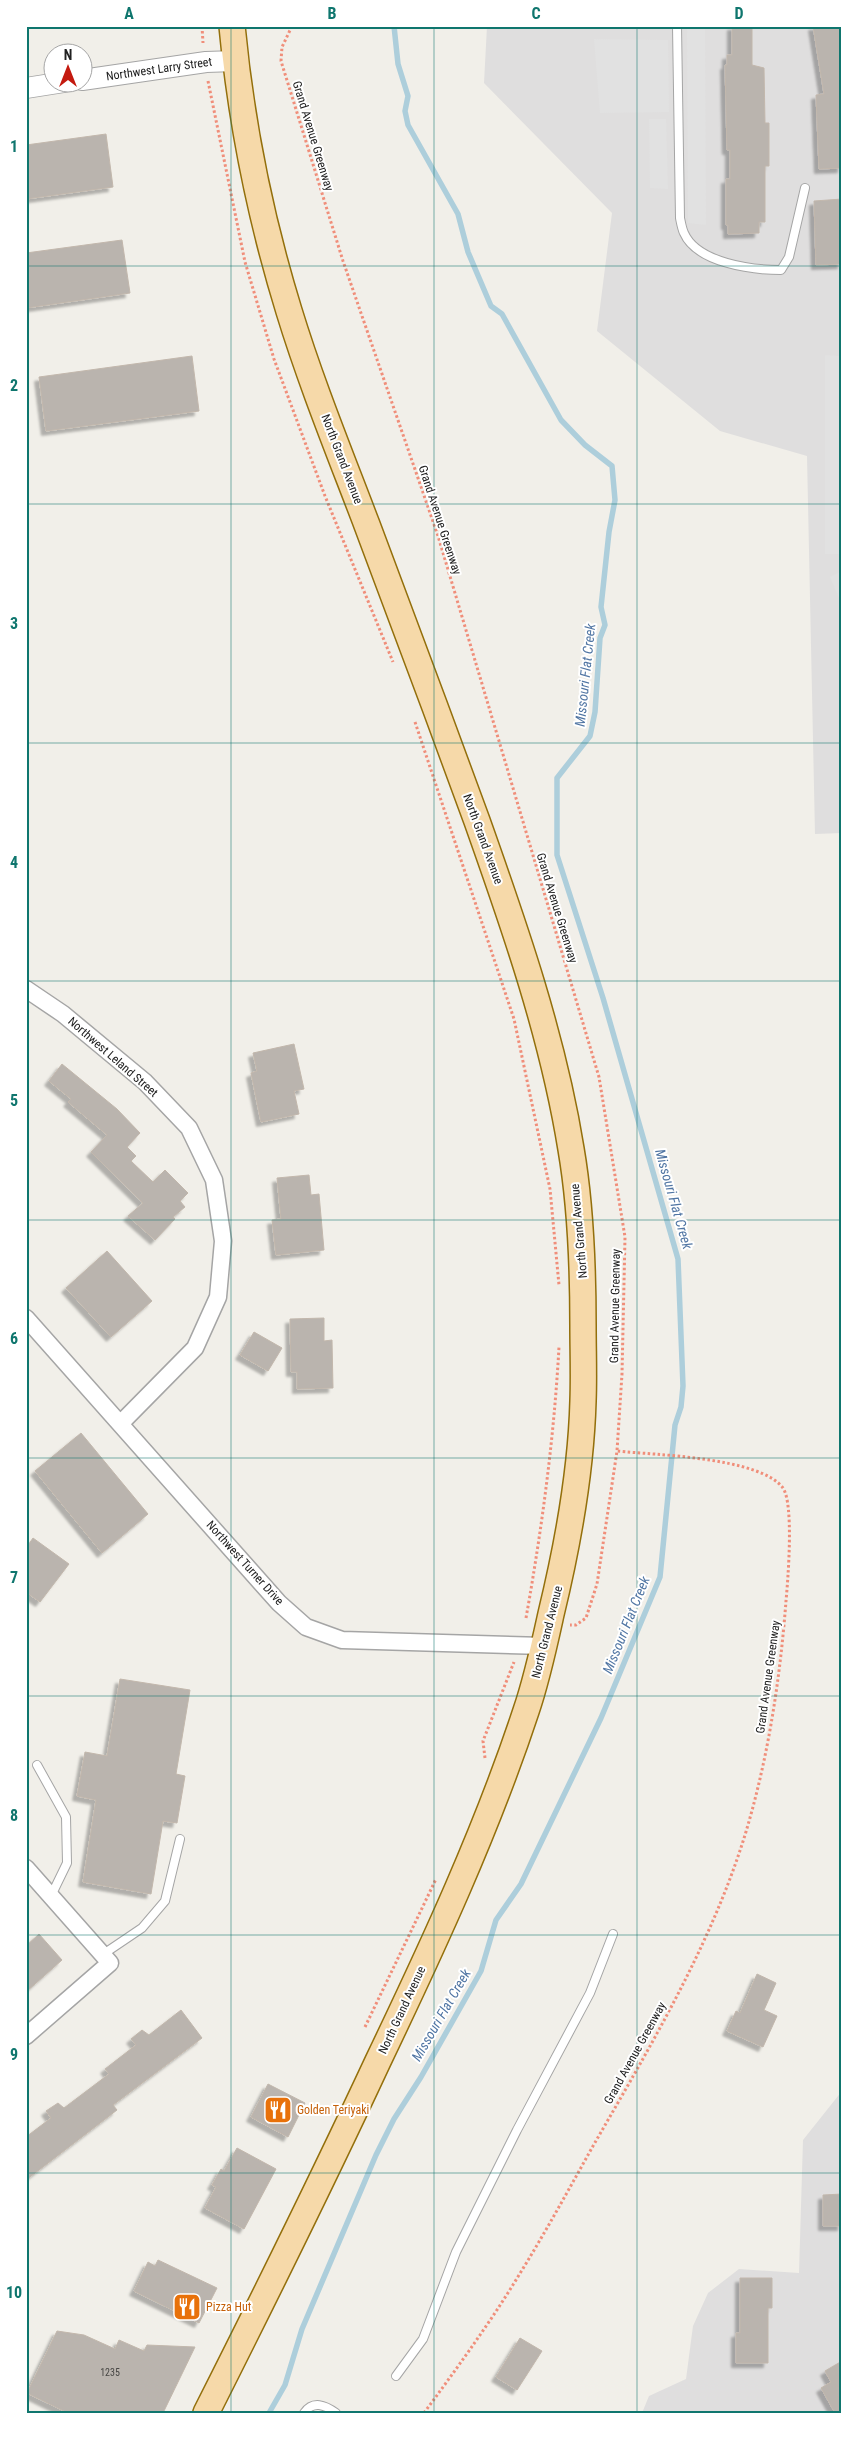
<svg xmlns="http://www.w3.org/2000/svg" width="868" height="2439" font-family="'Roboto Condensed',sans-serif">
<defs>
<filter id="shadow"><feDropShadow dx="-4.5" dy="4.5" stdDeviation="1" flood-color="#0004"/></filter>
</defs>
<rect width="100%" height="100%" fill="#f1efe9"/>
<path fill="#dfdede" d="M487,26H842V833L815,834L807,456L720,431L597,331L612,213L484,83Z
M842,2091V2413H642L649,2396L686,2379L693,2326L708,2293L739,2269L799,2273L803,2140Z"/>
<path fill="#e1e1e1" d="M687,26H705L706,225L688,223Z
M594,39L668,40L669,112L600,113Z
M649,119H666L668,189L650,188Z
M825,355L842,356V554H825Z
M842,571V605L830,577Z"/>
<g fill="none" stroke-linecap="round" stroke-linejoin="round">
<path stroke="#adcedb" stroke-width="5.5" d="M269,2413L285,2385L302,2329L376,2155L394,2119L421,2077L481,1971L496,1920L521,1884L601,1718L660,1577L675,1425L681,1407L683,1386L678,1259L603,998L557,855V778L590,736L595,712L600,638L605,625L601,607L609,532L615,500L612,466L585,445L561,420L502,314L491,306L468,252L458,214L408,125L405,111L408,96L398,64L394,26"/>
</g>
<path fill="#bab4ae" stroke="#c2b7ac" filter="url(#shadow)" d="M732,26H752V65L764,68L765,123H769V166H765V222H759V233L728,234V225H726V179H730V150H727L725,65H727V55H732Z
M813,26H842V168L819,169L816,95L824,94Z
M106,134L113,187L26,199V145Z
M842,199V264L816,265L814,201Z
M122,240L130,293L26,308V253Z
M192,356L199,411L46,431L39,377Z
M294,1044L304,1089L294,1091L299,1114L261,1122L251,1073L257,1071L253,1053Z
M62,1064L117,1109L140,1133L127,1147L136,1156L131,1161L153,1182L165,1170L188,1193L180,1201L185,1207L173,1217L175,1219L155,1240L128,1216L143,1203L91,1152L107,1135L68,1102L71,1099L49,1081Z
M309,1175L311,1195L319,1194L324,1250L276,1255L272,1220L281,1219L277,1178Z
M107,1251L152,1301L111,1337L66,1288Z
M324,1318V1341L332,1340L333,1388L297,1389V1372H291L290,1319Z
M254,1332L282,1348L268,1371L240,1355Z
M81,1433L148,1514L102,1553L35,1471Z
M33,1538L69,1564L40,1602L26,1592V1548Z
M120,1679L190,1690L176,1774L185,1776L177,1823L163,1821L151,1894L83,1882L96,1800L77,1796L85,1752L107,1756Z
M39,1934L62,1960L26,1992V1946Z
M757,1974L776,1983L764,2010L777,2016L763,2047L727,2031L736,2011L740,2013Z
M181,2010L202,2038L113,2105L117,2110L26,2180V2137L51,2118L46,2111L58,2103L64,2108L109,2074L105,2069L136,2045L131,2039L142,2030L149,2035Z
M268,2084L305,2103L288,2137L251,2117Z
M237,2148L276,2169L244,2229L205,2208L216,2187L212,2185L221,2169L224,2171Z
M842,2194V2226H823V2195Z
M158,2260L217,2288L199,2323L134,2291L148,2262L155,2266Z
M740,2278H772V2308H768V2363H736V2333H740Z
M57,2331L84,2335L115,2349L119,2340L144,2351L147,2345L195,2347L163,2413H68L27,2393Z
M520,2338L542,2351L517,2390L496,2377Z
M842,2361V2413H835L821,2388L831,2382L825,2371Z"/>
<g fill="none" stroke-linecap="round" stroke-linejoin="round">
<defs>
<path id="service" d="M677,26L680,218C681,223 682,229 684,233C697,263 752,270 781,270L789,257L805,188
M37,1765L66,1817L67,1863L51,1896
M102,1955L142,1928L165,1901L180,1839
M396,2376L423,2339L456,2252L517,2130L590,1993L613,1934
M304,2413C313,2400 325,2405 336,2413"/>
<path id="minor" d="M26,989L63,1014L145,1082L189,1128L214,1180L223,1241L218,1297L195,1348L121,1423
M26,1318L279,1603L306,1627L342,1640L544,1646
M26,1868L110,1963L26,2036"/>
<path id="tertiary" d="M82,80L206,62L235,61
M26,88L64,82"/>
<path id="primary" d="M206,2413C265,2296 323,2179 378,2061C433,1946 486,1832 526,1711C537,1679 544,1646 551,1614C568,1544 581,1473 583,1401C584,1376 583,1351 583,1325C583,1267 581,1207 571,1149C553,1037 515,928 477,821C441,722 404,624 367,525C340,454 311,383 289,311C261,220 241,121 232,26"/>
</defs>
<use href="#service" stroke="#a5a5a5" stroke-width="10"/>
<use href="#minor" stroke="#a5a5a5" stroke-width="19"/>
<use href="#tertiary" stroke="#a5a5a5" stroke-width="22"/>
<use href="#primary" stroke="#936f0b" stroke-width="28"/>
<path stroke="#f08e7a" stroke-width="3" stroke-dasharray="2.5 2.5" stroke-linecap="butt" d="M202,26L203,43
M292,26L282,47L281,61L343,261L438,536L599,1077L625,1237L622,1374L617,1451L597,1584L586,1618L576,1625H570
M208,81L245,262L274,359L325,496L393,662
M415,722L514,1019L550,1189L559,1285
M526,1618C542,1528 554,1438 559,1347
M485,1758L483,1741L514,1662
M365,2027L436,1879
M424,2413C457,2368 490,2323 519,2275C545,2233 569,2189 593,2146C650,2047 711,1945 745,1835C768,1759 780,1680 786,1601C788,1579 794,1504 783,1488C760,1457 654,1455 617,1451"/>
<use href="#service" stroke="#fff" stroke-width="8"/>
<use href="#minor" stroke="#fff" stroke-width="16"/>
<use href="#tertiary" stroke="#fff" stroke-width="20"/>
<use href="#primary" stroke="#f6d9a9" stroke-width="25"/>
</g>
<path fill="none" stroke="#0f766e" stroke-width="1" stroke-opacity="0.55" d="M231,26V2413M434,26V2413M637,26V2413M26,266H842M26,504H842M26,743H842M26,981H842M26,1220H842M26,1458H842M26,1696H842M26,1935H842M26,2173H842"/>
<defs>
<symbol id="restaurant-square" viewBox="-11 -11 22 22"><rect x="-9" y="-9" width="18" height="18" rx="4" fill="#e8710a" stroke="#fff"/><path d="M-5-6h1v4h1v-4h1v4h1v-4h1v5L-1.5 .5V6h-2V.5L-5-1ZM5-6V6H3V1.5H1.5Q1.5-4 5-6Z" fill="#fff"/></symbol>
</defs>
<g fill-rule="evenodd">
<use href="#restaurant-square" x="262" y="2094" width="32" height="32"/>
<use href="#restaurant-square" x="171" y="2291" width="32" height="32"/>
</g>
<g text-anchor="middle" stroke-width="4" stroke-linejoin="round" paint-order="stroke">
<g font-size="10" fill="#474644">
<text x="110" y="2376">1235</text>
</g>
<g font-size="12" fill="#212121" stroke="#fff">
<text transform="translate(159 69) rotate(-8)" y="4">Northwest Larry Street</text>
<text transform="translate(313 136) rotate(73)" y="4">Grand Avenue Greenway</text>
<text transform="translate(342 459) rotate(69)" y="4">North Grand Avenue</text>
<text transform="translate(440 520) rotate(72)" y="4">Grand Avenue Greenway</text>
<text transform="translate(483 839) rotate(70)" y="4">North Grand Avenue</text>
<text transform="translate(557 908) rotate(73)" y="4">Grand Avenue Greenway</text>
<text transform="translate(113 1057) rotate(41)" y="4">Northwest Leland Street</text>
<text transform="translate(579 1231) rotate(-95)" y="4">North Grand Avenue</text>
<text transform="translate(615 1306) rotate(-89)" y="4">Grand Avenue Greenway</text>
<text transform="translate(245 1563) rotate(48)" y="4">Northwest Turner Drive</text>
<text transform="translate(547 1632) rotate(-76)" y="4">North Grand Avenue</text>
<text transform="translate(768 1677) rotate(-82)" y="4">Grand Avenue Greenway</text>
<text transform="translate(402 2010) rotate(-65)" y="4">North Grand Avenue</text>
<text transform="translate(635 2053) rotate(-61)" y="4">Grand Avenue Greenway</text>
</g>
<g font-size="12" fill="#c56008" stroke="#fff" text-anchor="start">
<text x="297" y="2114">Golden Teriyaki</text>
<text x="206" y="2311">Pizza Hut</text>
</g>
<g font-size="14" font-style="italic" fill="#5075a3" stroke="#fff">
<text transform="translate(585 675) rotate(-84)" y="5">Missouri Flat Creek</text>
<text transform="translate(674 1199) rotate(74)" y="5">Missouri Flat Creek</text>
<text transform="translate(626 1625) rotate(-68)" y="5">Missouri Flat Creek</text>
<text transform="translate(441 2015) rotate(-60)" y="5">Missouri Flat Creek</text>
</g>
</g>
<rect width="868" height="2439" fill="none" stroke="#ffffff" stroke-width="55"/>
<g transform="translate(68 68)"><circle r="24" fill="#ffffff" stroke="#a6a6a6"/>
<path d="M0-4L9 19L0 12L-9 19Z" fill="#c41a0f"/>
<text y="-8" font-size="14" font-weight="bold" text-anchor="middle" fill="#212121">N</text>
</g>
<rect x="28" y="28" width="812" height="2384" fill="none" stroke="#0f766e" stroke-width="2"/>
<g font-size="16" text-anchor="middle" font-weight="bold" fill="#0f766e">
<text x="129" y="19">A</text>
<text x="332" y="19">B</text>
<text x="536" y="19">C</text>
<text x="739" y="19">D</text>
<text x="14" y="152">1</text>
<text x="14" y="391">2</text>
<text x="14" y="629">3</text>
<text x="14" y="868">4</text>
<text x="14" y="1106">5</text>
<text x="14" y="1344">6</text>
<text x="14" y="1583">7</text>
<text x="14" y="1821">8</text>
<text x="14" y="2060">9</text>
<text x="14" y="2298">10</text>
</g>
</svg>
